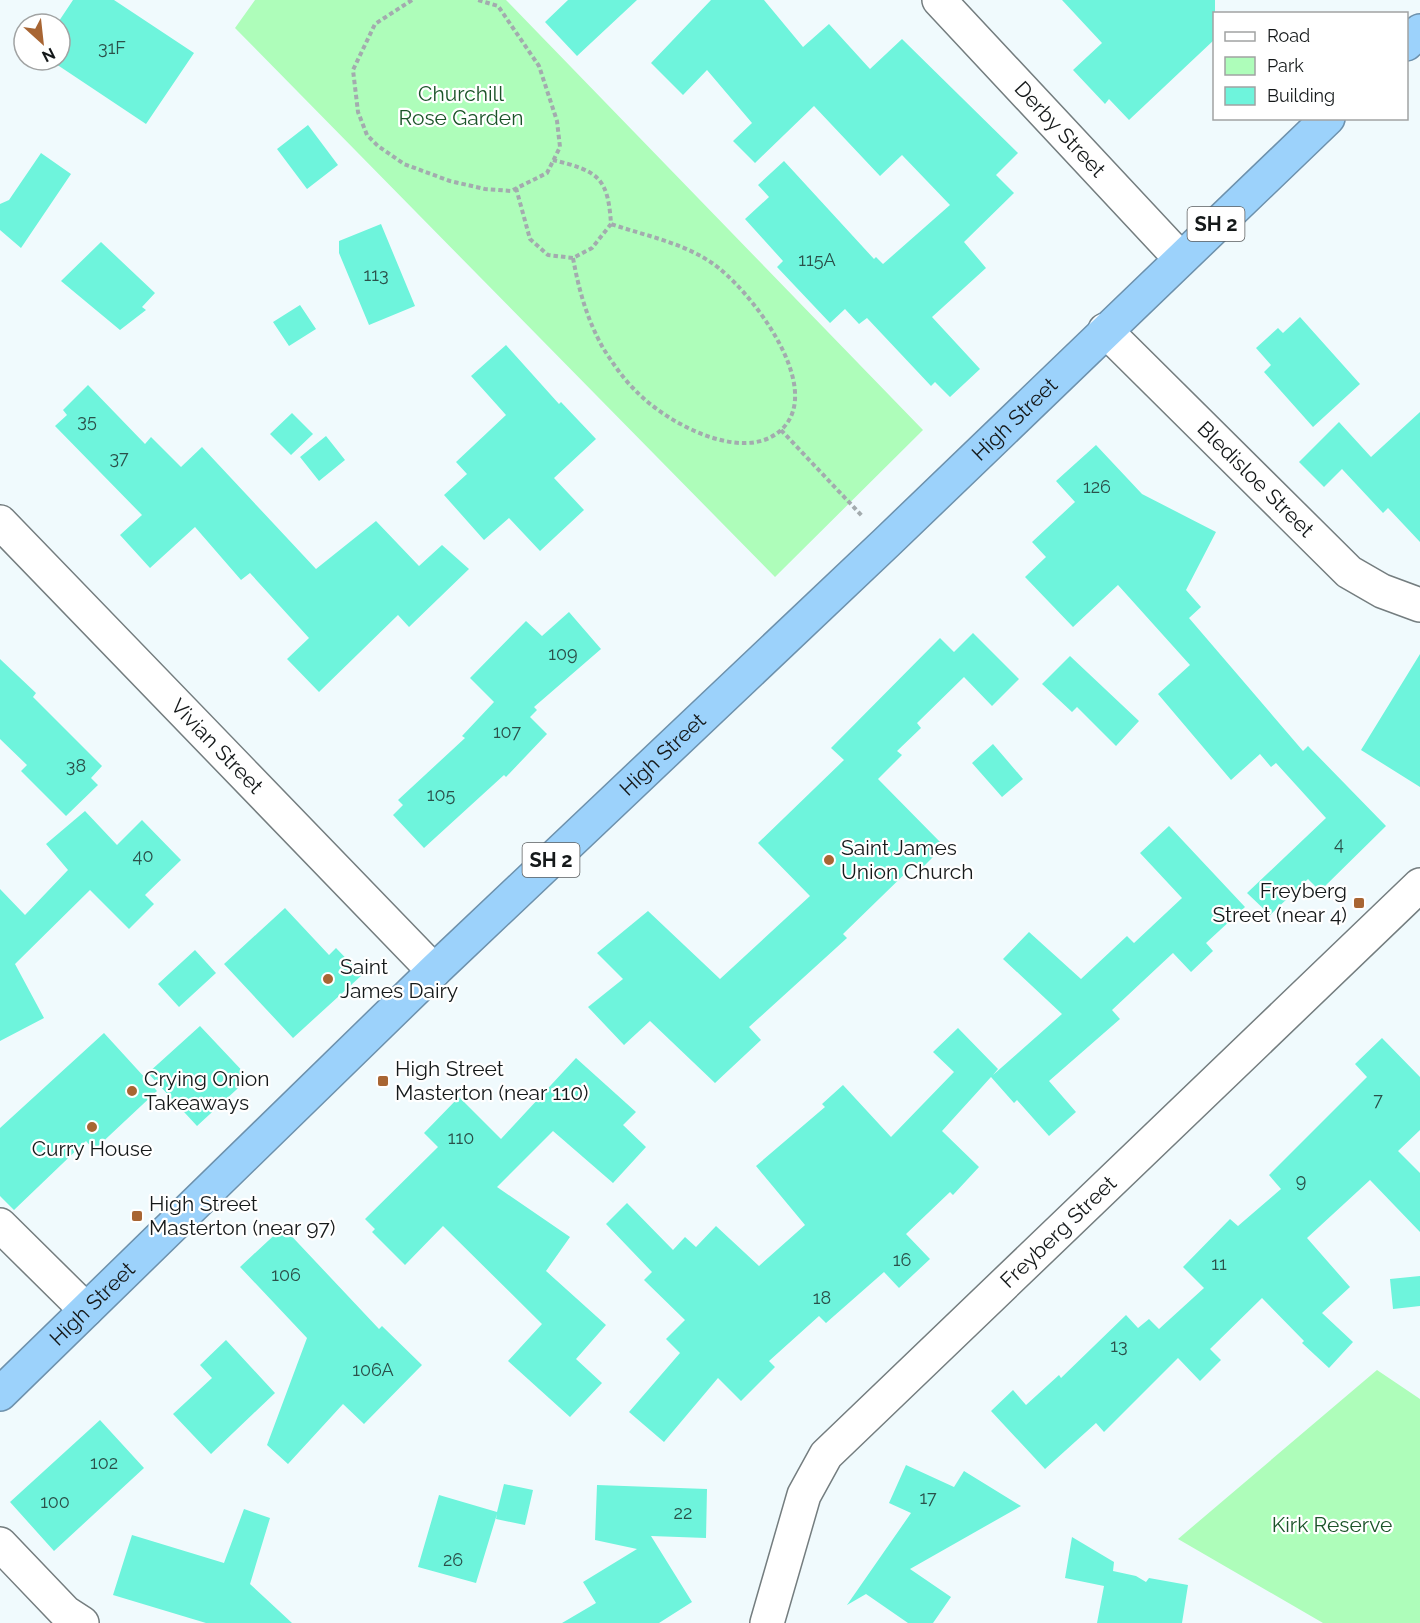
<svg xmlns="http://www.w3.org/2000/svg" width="1420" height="1623" font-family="Raleway,sans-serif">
<rect width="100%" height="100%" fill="#f0fafd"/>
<path fill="#aefdba" d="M255,0H506L923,430L775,577L235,28Z
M1377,1370L1420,1399V1623H1323L1178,1539Z"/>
<path fill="#6ef4dc" d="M73,0H114L194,53L146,124L50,60H60V24H57Z
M568,0H637L577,56L545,22Z
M711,0H764L803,47L829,24L870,69L902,39L1018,153L996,175L1014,193L964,242L986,268L932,317L980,369L950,397L935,382L931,386L867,318L859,324L845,309L830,323L777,267L783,261L745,219L769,197L758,185L784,161L874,259L876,257L883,264L950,205L902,155L880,176L814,106L755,163L733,141L752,123L707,70L683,95L651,63Z
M1062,0H1215V39L1129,120L1109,99L1105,104L1073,70L1102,43Z
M308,125L338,165L307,189L277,149Z
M41,153L71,174L21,248L0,230V204L9,200Z
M381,224L415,306L369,325L339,253V241Z
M101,242L155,293L142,307L146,310L120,330L61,281Z
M300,305L316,329L289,346L273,322Z
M1300,317L1360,384L1313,427L1264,372L1271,365L1256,348L1278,328L1283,333Z
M506,345L559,404L561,402L596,439L554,478L584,510L540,551L509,518L484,540L444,495L467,474L456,462L506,415L471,376Z
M88,385L145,444L151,437L181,467L202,447L316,569L376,521L419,566L442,545L469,569L409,627L398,615L319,692L287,659L309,638L250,573L241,580L195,527L150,568L120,535L142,515L55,426L67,415L63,410Z
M1420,412V542L1388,508L1383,513L1342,469L1324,487L1299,462L1339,422L1371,457Z
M292,413L313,434L291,455L270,434Z
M326,436L345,460L319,481L300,457Z
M1096,445L1142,494L1216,532L1186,590L1201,607L1189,618L1303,751L1308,746L1386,826L1320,891L1308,879L1270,915L1247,893L1326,818L1276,763L1271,767L1260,754L1231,780L1158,694L1190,665L1118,585L1073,627L1025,577L1046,557L1032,542L1075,502L1056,481Z
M569,612L601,649L534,707L537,710L530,717L547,734L506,777L504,775L424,848L393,815L403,805L398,800L465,738L462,736L494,702L470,678L526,621L542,636Z
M973,633L1019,679L992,706L964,677L917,723L921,728L897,751L902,755L878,779L944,846L921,869L916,863L843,934L847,938L749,1027L761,1040L715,1083L650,1021L624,1045L588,1007L623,979L597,953L648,911L720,979L810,896L758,843L844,760L831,748L940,638L954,652Z
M1420,654V787L1361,750Z
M1070,656L1139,721L1116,746L1077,707L1072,712L1042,684Z
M0,659L36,693L33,697L102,766L91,778L98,785L66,816L21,771L27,765L0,739Z
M993,744L1023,779L1002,797L972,763Z
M85,811L117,845L142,820L181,860L145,895L154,904L129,929L90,890L15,964L44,1018L0,1041V889L25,915L68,870L46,844Z
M1169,826L1245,907L1206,943L1213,951L1191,972L1173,953L1112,1010L1120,1019L1049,1081L1076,1112L1049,1136L1017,1100L1014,1103L991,1077L942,1131L979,1167L953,1195L950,1192L906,1234L930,1259L899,1288L884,1272L826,1323L819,1316L769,1361L775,1367L741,1401L718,1378L664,1442L629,1412L680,1353L666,1339L685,1320L644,1280L652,1272L606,1224L627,1203L673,1250L685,1237L696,1247L716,1226L759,1266L805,1225L756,1166L825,1107L822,1104L843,1085L891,1137L954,1072L933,1052L958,1028L998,1069L993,1075L1062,1014L1003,959L1029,932L1081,979L1127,936L1134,943L1182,898L1140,853Z
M285,908L329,955L336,948L362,975L293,1038L224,964Z
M195,950L216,973L179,1007L158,984Z
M200,1026L249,1078L197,1126L148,1073Z
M104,1033L157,1091L94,1150L86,1141L14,1210L0,1196V1128Z
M1382,1038L1420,1077V1130L1398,1151L1420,1173V1232L1370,1180L1307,1238L1350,1287L1322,1313L1353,1342L1329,1368L1302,1343L1304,1341L1262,1298L1210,1349L1221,1360L1200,1381L1178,1358L1104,1432L1096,1423L1045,1469L991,1411L1013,1390L1026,1405L1059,1375L1061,1378L1126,1315L1138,1328L1149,1319L1159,1329L1204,1288L1183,1267L1230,1219L1238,1226L1281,1189L1269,1175L1367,1077L1355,1064Z
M576,1058L636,1112L623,1125L646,1147L613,1183L553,1131L497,1187L570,1237L546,1271L606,1325L576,1359L602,1383L570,1417L508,1361L542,1324L443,1226L405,1265L372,1232L375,1229L365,1219L438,1147L424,1133L459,1097L501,1139Z
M283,1227L379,1329L382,1326L422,1365L364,1424L343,1404L288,1464L267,1445L307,1338L240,1267Z
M1420,1276V1306L1393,1309L1390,1279Z
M226,1340L275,1393L211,1454L173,1414L212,1378L200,1365Z
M100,1420L144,1468L54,1551L10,1502Z
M906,1465L954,1487L964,1471L1021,1506L910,1569L951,1597L933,1623H908L866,1594L847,1605L911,1513L889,1503Z
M504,1484L533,1490L525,1525L496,1519L497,1514L476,1583L418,1567L439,1495L497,1512Z
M597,1485L707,1489L706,1538L651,1536L692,1602L659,1623H562L596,1603L583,1582L637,1549L595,1540Z
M244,1509L270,1518L250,1584L292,1623H206L113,1595L132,1535L224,1563Z
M1072,1537L1114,1562L1113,1571L1136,1576L1146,1582L1149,1578L1188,1585L1182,1623H1097L1104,1586L1065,1578Z"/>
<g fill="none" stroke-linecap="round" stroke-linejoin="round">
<defs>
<g id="street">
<path id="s1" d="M939,0L1180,258"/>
<path id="s2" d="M1105,330L1349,572L1382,591L1420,605"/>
<path id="s3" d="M0,522L434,971"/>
<path d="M0,1225L86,1310"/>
<path d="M0,1544L65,1612L82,1623"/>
<path id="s4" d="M767,1623L804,1495L826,1455L1420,885"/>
</g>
<g id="highway">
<path d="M1406,44L1420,31"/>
<path id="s5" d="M0,1394L434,971L887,542L1328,118"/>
</g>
</defs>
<use href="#street" stroke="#747d7f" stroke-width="36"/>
<use href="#highway" stroke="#6d91ac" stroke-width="36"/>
<path stroke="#a3abae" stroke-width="4" stroke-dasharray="4.5 3" stroke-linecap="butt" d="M412,0L375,24L353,70L358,112L367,135L378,146L404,164L450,181L485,189L511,191L547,173L560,147L557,121L539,66L498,6L478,0
M516,188L530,239L548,255L573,258L592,248L611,224C608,177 598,171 553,160
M573,258C579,291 587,319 603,348C612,362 624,380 636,391C665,422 743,465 781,430C827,388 749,288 712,263C681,242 646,236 611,224
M781,430L863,517"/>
<use href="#street" stroke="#fff" stroke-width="33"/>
<use href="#highway" stroke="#9cd2fb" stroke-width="33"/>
</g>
<g fill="#a86533" stroke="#fff" stroke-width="2">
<circle cx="829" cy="860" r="6"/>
<rect x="1353" y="897" width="12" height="12" rx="3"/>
<circle cx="328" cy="979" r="6"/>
<rect x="377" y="1075" width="12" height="12" rx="3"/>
<circle cx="132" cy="1091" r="6"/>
<circle cx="92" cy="1127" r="6"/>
<rect x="131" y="1210" width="12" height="12" rx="3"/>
</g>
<g text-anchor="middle" stroke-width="4.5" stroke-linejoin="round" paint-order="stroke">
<g font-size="18" fill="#2b504a">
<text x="112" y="54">31F</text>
<text x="817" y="266">115A</text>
<text x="376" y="281">113</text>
<text x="87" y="427">35</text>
<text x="119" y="464">37</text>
<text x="1097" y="493">126</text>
<text x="563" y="660">109</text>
<text x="507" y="738">107</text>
<text x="76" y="772">38</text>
<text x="441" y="801">105</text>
<text x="1339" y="850">4</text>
<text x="143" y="862">40</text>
<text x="1378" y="1106">7</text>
<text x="461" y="1144">110</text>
<text x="1301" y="1187">9</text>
<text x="902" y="1266">16</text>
<text x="1219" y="1270">11</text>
<text x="286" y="1281">106</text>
<text x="822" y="1304">18</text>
<text x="1119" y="1352">13</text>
<text x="373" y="1376">106A</text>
<text x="104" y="1469">102</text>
<text x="928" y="1504">17</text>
<text x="55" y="1508">100</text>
<text x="683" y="1519">22</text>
<text x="453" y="1566">26</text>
</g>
<g fill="#fff" stroke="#5b5e5f" stroke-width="1.5">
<rect x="1187.5" y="207" width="57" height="34" rx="4.5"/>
<rect x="522.5" y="843" width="57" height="34" rx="4.5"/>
</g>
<g font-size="20" font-weight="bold" fill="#15191a">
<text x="1216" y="231">SH 2</text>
<text x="551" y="867">SH 2</text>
</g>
<g font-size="21" fill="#1b5429" stroke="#fff">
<text x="461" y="101">Churchill<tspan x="461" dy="24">Rose Garden</tspan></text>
<text x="1332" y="1532">Kirk Reserve</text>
</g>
<g font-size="21" fill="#15191a" stroke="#fff">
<text dy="7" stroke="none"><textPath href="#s1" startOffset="177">Derby Street</textPath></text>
<text dy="7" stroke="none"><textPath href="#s5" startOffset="1407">High Street</textPath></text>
<text dy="7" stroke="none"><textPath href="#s2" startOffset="212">Bledisloe Street</textPath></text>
<text dy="7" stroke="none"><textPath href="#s3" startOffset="312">Vivian Street</textPath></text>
<text dy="7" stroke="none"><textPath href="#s5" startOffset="921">High Street</textPath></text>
<text dy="7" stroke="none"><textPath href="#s4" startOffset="501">Freyberg Street</textPath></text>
<text dy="7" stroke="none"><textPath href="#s5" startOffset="129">High Street</textPath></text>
</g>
<g font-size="21" fill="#15191a" stroke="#fff" text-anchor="start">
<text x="841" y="855">Saint James<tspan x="841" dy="24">Union Church</tspan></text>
<text x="1347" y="898" text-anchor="end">Freyberg<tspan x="1347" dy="24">Street (near 4)</tspan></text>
<text x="340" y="974">Saint<tspan x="340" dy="24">James Dairy</tspan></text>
<text x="395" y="1076">High Street<tspan x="395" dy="24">Masterton (near 110)</tspan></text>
<text x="144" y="1086">Crying Onion<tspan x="144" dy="24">Takeaways</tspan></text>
<text x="92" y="1156" text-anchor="middle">Curry House</text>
<text x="149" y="1211">High Street<tspan x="149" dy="24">Masterton (near 97)</tspan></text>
</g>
</g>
<rect x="1213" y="12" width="195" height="108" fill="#ffffff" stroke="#a1a3a3" stroke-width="1.5"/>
<rect x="1225" y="32" width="30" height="9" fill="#ffffff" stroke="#a1a3a3" stroke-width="1.5"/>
<text x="1267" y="42" font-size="18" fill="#15191a">Road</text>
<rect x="1225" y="57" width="30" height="18" fill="#aefdba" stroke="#a1a3a3" stroke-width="1.5"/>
<text x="1267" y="72" font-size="18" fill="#15191a">Park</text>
<rect x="1225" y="87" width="30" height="18" fill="#6ef4dc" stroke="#a1a3a3" stroke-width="1.5"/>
<text x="1267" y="102" font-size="18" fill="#15191a">Building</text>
<g transform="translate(42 42) rotate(153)"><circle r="28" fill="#ffffff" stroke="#a1a3a3" stroke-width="1.5"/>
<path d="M0-4.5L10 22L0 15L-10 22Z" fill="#a86533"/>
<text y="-9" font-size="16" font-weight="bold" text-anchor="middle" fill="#15191a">N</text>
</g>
</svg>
